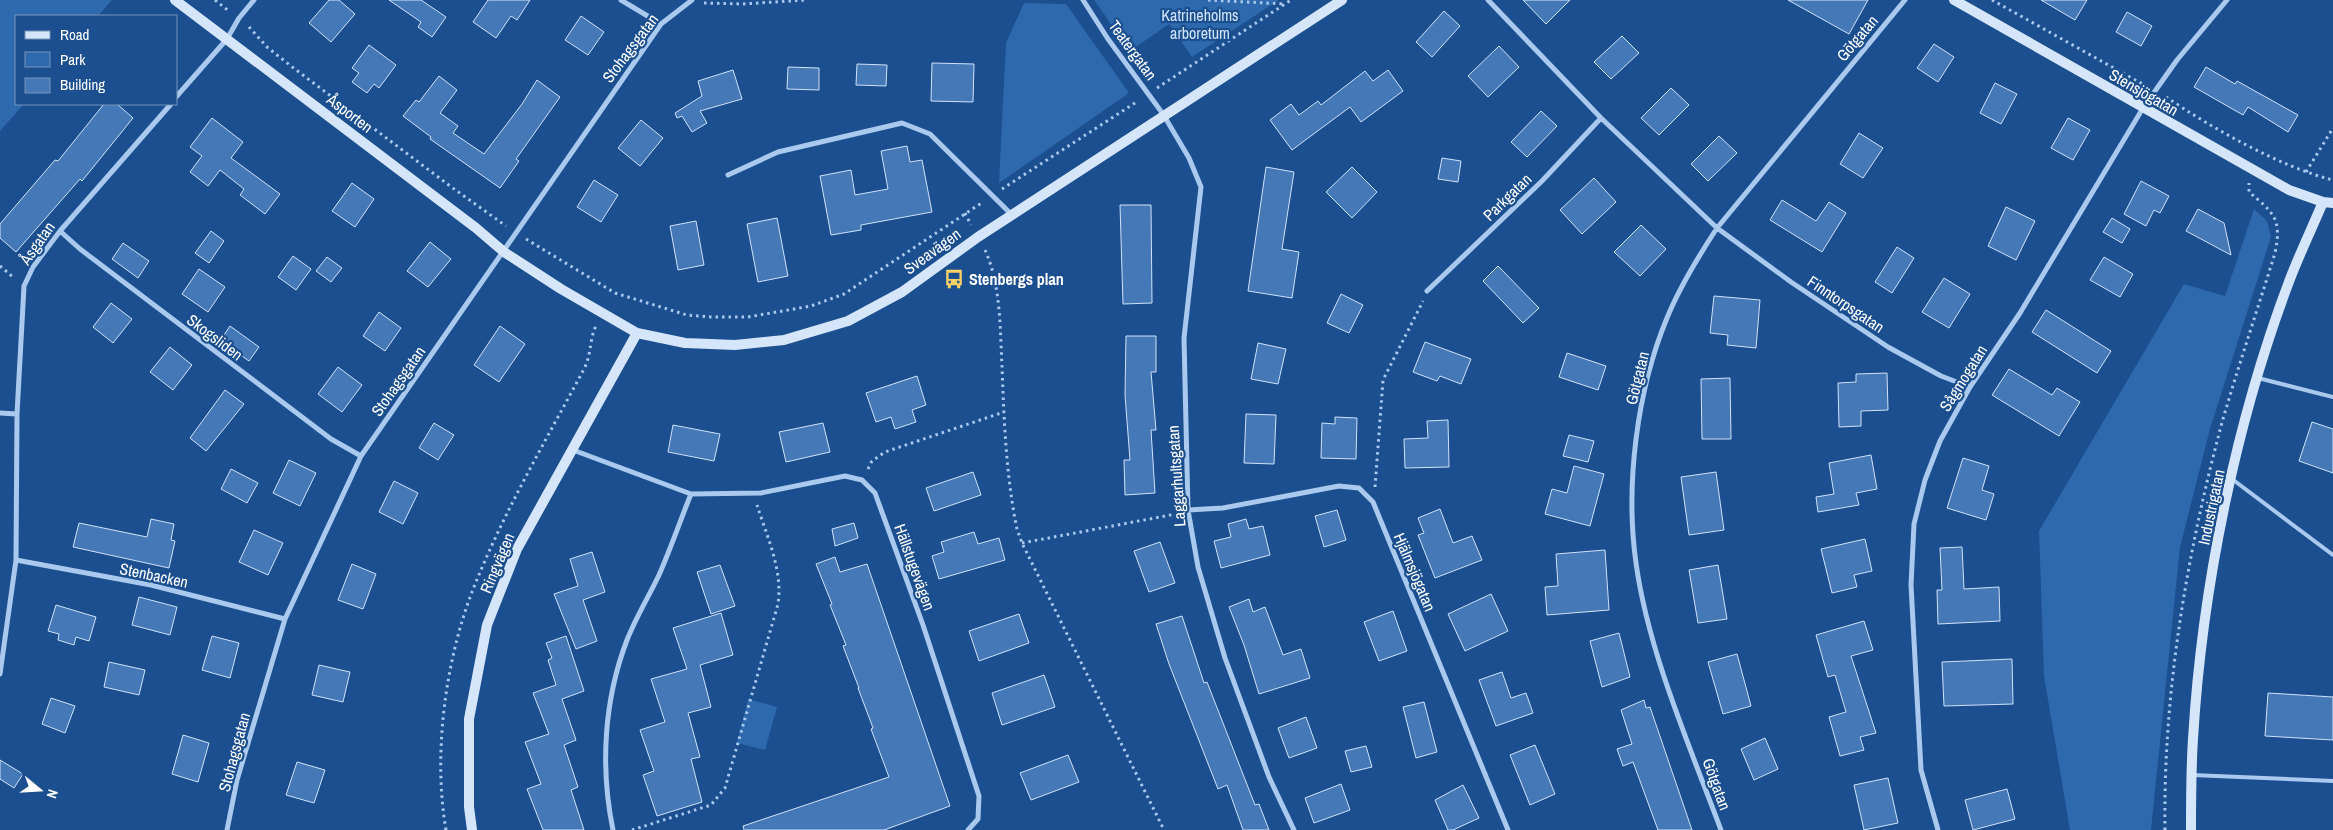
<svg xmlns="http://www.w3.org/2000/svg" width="2333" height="830" font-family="'Archivo Narrow',sans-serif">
<rect width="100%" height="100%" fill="#1b4f8f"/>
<path fill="#2e69ad" d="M0,0H112L98,16H16V104H24L0,131Z
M1094,0H1279L1192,57L1169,24L1130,51Z
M1024,3L1066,4L1129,93L999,183L1006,43Z
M2254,209L2267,221L2271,237L2210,429L2180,547L2151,830H2070L2044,676L2039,531L2184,284L2225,296Z
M748,699L777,707L765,750L737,743Z"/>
<path fill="#4478b7" stroke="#cfe3fa" d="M329,0H339L355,14L331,42L309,23Z
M389,0H421L446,17L432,37L418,27L421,22Z
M488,0H530L517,20L511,16L496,38L473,22Z
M1523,0H1570L1546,24Z
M1788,0H1868L1849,34Z
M2041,0H2087L2075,20Z
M1444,11L1460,26L1432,57L1416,42Z
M2127,12L2152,26L2141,46L2116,32Z
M581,16L604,32L588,55L565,40Z
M1622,36L1639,53L1611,79L1594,62Z
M1934,44L1954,57L1938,82L1917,68Z
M369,45L396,65L379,88L374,84L367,93L352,82L359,73L352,68Z
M1499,46L1519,67L1488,97L1468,76Z
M932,63L974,64L973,102L931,101Z
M857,64L887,65L886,86L856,85Z
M788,67L819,68V90L787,89Z
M2206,67L2235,84L2237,81L2298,115L2288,132L2248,107L2243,115L2194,87Z
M733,70L742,99L700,111L707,123L692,132L682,116L677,118L675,113L702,96L698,81Z
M1388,70L1403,91L1361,122L1350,107L1292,150L1270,120L1291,104L1299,115L1318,101L1321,105L1365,71L1373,81Z
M439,76L457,90L440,113L458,126L453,133L484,154L522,104L537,80L560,97L516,159L519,161L500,188L430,139L431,137L403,116L416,100L419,102Z
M1995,83L2017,94L2001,124L1980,113Z
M1671,88L1689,105L1659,135L1641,118Z
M104,104H117L133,118L82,181L80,179L16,252L0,238V224L55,160L58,161Z
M1541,111L1557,126L1527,157L1511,142Z
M212,118L243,142L231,158L280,194L265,214L240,195L244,189L220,170L208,186L190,172L202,156L190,147Z
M2068,118L2090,130L2073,160L2051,148Z
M641,120L663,138L640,166L618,148Z
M1859,133L1883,148L1863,178L1840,164Z
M1719,136L1737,153L1708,181L1691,164Z
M907,146L910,162L922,160L932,212L861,225V230L831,235L820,176L851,170L855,195L888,189L881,151Z
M1442,158L1461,161L1458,182L1438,179Z
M1266,167L1294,172L1282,249L1299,252L1292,298L1248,291Z
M1352,167L1377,192L1352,218L1326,192Z
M1594,178L1616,202L1582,234L1560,210Z
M594,180L618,195L601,222L577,207Z
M2141,181L2169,196L2160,213L2154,210L2146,226L2124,214Z
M352,183L374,199L355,227L332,211Z
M1782,200L1816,221L1829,202L1846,213L1822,252L1770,220Z
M1120,205H1151L1152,303L1123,304Z
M2006,207L2035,221L2016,260L1988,246Z
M2198,209L2224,223L2231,255L2186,231Z
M777,218L788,276L758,282L747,224Z
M2112,218L2130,229L2122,243L2103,232Z
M696,221L704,265L678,270L670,226Z
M1641,225L1666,249L1640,276L1614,252Z
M211,231L224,241L209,263L195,253Z
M430,242L451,259L428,287L407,271Z
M123,243L149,261L138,278L112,259Z
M1897,247L1914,258L1892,293L1875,282Z
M293,256L311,269L296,290L278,277Z
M327,257L342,268L331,282L316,271Z
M2104,257L2133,274L2120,297L2090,280Z
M1498,266L1539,308L1523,323L1483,281Z
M199,269L225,287L208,312L182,294Z
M1944,278L1970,294L1949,328L1922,312Z
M1341,294L1363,305L1349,333L1327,323Z
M1714,296L1760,300L1756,348L1727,345L1728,335L1710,333Z
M111,303L132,319L113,343L93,327Z
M2046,310L2111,351L2097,373L2032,332Z
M379,312L401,328L385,351L363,336Z
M230,326L259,347L249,361L220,341Z
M500,326L525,344L499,382L474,365Z
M1126,336H1156V372H1151L1156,430H1151L1155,493L1125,495L1124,460H1130L1125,395Z
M1425,342L1471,359L1461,384L1440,376L1437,381L1413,372Z
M1258,343L1286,349L1278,384L1251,379Z
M170,347L192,365L173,390L150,372Z
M1567,353L1606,366L1598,390L1559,377Z
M338,367L362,385L342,412L318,394Z
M2009,369L2052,395L2057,388L2080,402L2059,436L1992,395Z
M1887,373L1888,410L1861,411V426L1839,427L1838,383L1856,382V374Z
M917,376L926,405L912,410L916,422L895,429L891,417L876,422L866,393Z
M1730,378L1731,439H1702L1701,379Z
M225,390L244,404L206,451L190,438Z
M1246,414L1276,415L1274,464L1244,463Z
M1335,417L1357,418L1356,459L1321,458L1322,423L1335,424Z
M1448,420L1449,467L1405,468L1404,439L1428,438L1427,421Z
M2312,422L2333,429V473L2299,461Z
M434,423L454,435L438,460L419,448Z
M823,423L830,452L786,462L779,432Z
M673,425L720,434L714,461L668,452Z
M1569,435L1594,441L1588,462L1563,456Z
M1871,455L1877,489L1856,493L1859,505L1818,512L1816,497L1834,494L1829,463Z
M1963,458L1989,466L1982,490L1994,494L1986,520L1947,508Z
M289,460L316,473L300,506L273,493Z
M1574,466L1604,474L1590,526L1545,514L1552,489L1567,493Z
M231,469L258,483L247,503L221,489Z
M973,472L981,495L934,511L926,488Z
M1716,472L1724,530L1689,535L1681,477Z
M394,481L418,493L403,524L379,512Z
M1440,509L1453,543L1472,536L1482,560L1435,578L1418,535L1424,533L1418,518Z
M1337,510L1346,540L1324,547L1315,516Z
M151,519L174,524L171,540L175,541L169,568L73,547L79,523L147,537Z
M1246,519L1249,529L1263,526L1270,555L1221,568L1214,541L1231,537L1228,524Z
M854,523L858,538L835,546L832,529Z
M254,530L283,543L268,575L239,562Z
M974,532L978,544L999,538L1005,560L939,579L932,556L944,552L941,542Z
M1865,539L1872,571L1854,575L1857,587L1832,593L1821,549Z
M1160,542L1175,583L1149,592L1134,551Z
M1962,547L1964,589L1999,587L2000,621L1938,624L1937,590H1942L1940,548Z
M1605,550L1609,610L1547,615L1545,587L1558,586L1556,554Z
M592,552L605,592L583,600L597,641L576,649L554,594L578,586L570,559Z
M835,557L840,572L867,564L950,806L884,830H744L743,826L889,777L871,729L873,728L858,688H859L843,646L846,645L830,605L832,604L816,564Z
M352,564L376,574L363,609L338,600Z
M720,565L735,606L711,614L697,572Z
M1718,565L1727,619L1698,623L1689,570Z
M1491,594L1508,631L1465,651L1448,614Z
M139,597L177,607L170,635L132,625Z
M1249,599L1253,612L1265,607L1283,655L1301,649L1310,678L1259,694L1244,645L1229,607Z
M56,605L96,617L89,641L76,637L74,645L58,640L59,634L48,631Z
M1393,611L1407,651L1379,661L1364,622Z
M721,613L733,655L700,665L711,707L688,713L700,757L691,759L702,802L657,816L643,775L654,771L640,730L665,722L651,679L687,669L673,628Z
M1019,614L1029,643L979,661L969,631Z
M1182,616L1204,683L1207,682L1255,805L1259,804L1269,830H1243L1227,785L1218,789L1169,664L1156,624Z
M1864,621L1873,650L1851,656L1876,733L1860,737L1864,750L1840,756L1829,717L1846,712L1835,675L1828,677L1816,635Z
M1619,633L1630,677L1602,687L1590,641Z
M212,636L239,643L230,678L202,670Z
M566,636L584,691L562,699L576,740L564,745L578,787L571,790L584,830H543L527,789L541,784L525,742L549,734L533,693L556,685L548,660L552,658L546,643Z
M1737,654L1751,706L1723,714L1708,662Z
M2012,659L2013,704L1944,706L1942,662Z
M109,662L145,670L139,695L104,687Z
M319,665L350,672L343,702L312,695Z
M1502,672L1511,698L1526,693L1533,713L1496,726L1479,680Z
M1044,675L1055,707L1002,725L992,693Z
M2268,693L2333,697V740L2265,736Z
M51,698L75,706L65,733L42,724Z
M1644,700L1646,708L1650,707L1692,830H1658L1633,762L1623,766L1617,749L1632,744L1621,710Z
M1424,702L1437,752L1416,758L1403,707Z
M1306,717L1317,748L1289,758L1278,728Z
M183,735L209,743L198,782L172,774Z
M1765,738L1778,769L1754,780L1741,749Z
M1535,745L1555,794L1530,805L1510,755Z
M1366,746L1372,767L1351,772L1345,751Z
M1068,755L1079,782L1031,800L1020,773Z
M0,760L23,774L14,788L0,779Z
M297,762L325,770L314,803L286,795Z
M1888,778L1898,823L1864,830L1854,785Z
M1341,784L1350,810L1314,823L1305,798Z
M1463,785L1479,818L1453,830H1448L1435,800Z
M2007,789L2015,819L1973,830L1965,800Z"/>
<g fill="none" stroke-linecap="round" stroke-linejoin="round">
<path stroke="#a9c9ee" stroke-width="3" stroke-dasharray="2.5 4" stroke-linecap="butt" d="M215,0L230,12
M1208,0L1285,4
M1992,0L2146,86
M704,3L743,4L806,0
M249,27L267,47L291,66L450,186L506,226
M1157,88L1291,0
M2166,97C2212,128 2280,167 2333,180
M2306,172L2333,128
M1002,189L1138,101
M965,213L971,225
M526,239L615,293L687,315L711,317H748L811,306L844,294L983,202
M985,250C1001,285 1000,329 1002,366C1004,420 1006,476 1017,529L1022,543L1164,830
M0,266L14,278
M868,469L872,461L885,452L1004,412
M1375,487L1383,380L1423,301
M1022,543L1176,514
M446,830C433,755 445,663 472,592C502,515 545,442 584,369C592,353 589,340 596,326
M632,830L711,805L725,788L778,604C783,570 767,537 757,505
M2165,830C2163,692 2187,552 2223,419C2239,364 2258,308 2275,253C2282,219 2274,213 2249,192V183"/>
<path stroke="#a9c9ee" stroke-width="4" d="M2258,378L2333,397
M2232,479L2333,555
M2192,775L2333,781"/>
<path stroke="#a9c9ee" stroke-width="5" d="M621,0L661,24
M1083,0L1108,39L1163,114L1189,158L1201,187L1184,338L1188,510L1198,567L1225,658L1269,777L1294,830
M1488,0L1601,118L1717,228L1791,282L1888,347L1941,376L1970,387
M176,97L227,39L239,18L254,0
M728,175L778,152L902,123L930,134L1011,214
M60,231L80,249L331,439L361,456
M1427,291L1542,181L1601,118
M0,413L17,414
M573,450L691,494L761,493L845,476L862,480L875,493L923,625L979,796L978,819L968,830
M1188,510L1223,508L1339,486L1359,488L1373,502L1508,830
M16,560L151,585L285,619
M0,674L16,560L17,414L24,286L33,267L60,231L171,104
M227,830L237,780L285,619L361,456L661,24L692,0
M613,830C600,767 604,700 627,640C636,617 649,596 659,575C671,548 680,521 691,494
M1721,830C1690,747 1648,651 1636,563C1625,485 1637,390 1667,318C1680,286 1698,257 1717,228L1905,0
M1938,830L1921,770L1911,585L1914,524L1925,480L1940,441L1970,387L2020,313L2143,108L2177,60L2227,0"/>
<path stroke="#d6e6fa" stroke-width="10" d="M175,0L476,228L504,252L561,289L637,333L685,343L735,345L784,340L848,321L902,292L978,237L1342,0
M1954,0L2289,190L2323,202L2333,203
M472,830L469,807V719L487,625L517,549L637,333
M2191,830C2191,800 2191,769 2193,739C2202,587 2236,421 2290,279C2300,253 2312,228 2323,202"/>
</g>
<defs>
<symbol id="bus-bare" viewBox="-9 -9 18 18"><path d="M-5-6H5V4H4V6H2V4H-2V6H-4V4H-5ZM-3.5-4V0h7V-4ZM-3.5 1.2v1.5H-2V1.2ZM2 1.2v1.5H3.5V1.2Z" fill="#ffd166" stroke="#1b4f8f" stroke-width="2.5" paint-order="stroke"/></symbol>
</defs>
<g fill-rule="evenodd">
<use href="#bus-bare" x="940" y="265" width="28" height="28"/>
</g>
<g text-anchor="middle" stroke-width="4.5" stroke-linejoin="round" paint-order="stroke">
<g font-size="16" fill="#cfe3fa" stroke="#1b4f8f">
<text x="1200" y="21">Katrineholms<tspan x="1200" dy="18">arboretum</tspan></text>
</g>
<g font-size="16" fill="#fff" stroke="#1b4f8f">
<text transform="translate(1857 38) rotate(-50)" y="6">Götgatan</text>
<text transform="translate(630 48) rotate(-53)" y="6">Stohagsgatan</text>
<text transform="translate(1133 50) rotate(54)" y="6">Teatergatan</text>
<text transform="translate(2144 92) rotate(30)" y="6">Stensjögatan</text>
<text transform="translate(350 113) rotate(37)" y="6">Åsporten</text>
<text transform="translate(1507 197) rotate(-44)" y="6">Parkgatan</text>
<text transform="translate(37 243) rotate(-55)" y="6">Åsgatan</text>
<text transform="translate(932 251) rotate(-36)" y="6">Sveavägen</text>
<text transform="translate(1846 304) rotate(34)" y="6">Finntorpsgatan</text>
<text transform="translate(215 337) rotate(37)" y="6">Skogsliden</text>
<text transform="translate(1637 378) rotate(-76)" y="6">Götgatan</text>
<text transform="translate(1963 378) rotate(-58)" y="6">Sågmogatan</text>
<text transform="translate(398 381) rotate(-55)" y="6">Stohagsgatan</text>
<text transform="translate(1176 476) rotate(-94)" y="6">Laggarhultsgatan</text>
<text transform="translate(2211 507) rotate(-78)" y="6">Industrigatan</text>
<text transform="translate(497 563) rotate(-67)" y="6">Ringvägen</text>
<text transform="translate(915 567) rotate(70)" y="6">Hällstugevägen</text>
<text transform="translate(1415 572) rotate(67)" y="6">Hjälmsjögatan</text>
<text transform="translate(154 575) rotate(12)" y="6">Stenbacken</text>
<text transform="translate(234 752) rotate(-75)" y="6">Stohagsgatan</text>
<text transform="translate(1717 784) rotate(70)" y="6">Götgatan</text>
</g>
<g font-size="16" font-weight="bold" fill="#fff" stroke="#1b4f8f" text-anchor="start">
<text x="969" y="285">Stenbergs plan</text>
</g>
</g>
<rect x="15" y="15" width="162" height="90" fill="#1b4f8f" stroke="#7695bc"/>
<rect x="25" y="31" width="25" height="8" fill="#d6e6fa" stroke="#7695bc"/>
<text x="60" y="40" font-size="15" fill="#ffffff">Road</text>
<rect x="25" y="52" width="25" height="15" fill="#2e69ad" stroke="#7695bc"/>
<text x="60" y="65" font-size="15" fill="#ffffff">Park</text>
<rect x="25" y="78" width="25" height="15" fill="#4478b7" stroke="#7695bc"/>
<text x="60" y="90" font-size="15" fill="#ffffff">Building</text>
<g transform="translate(40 790) rotate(108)" stroke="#1b4f8f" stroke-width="4" paint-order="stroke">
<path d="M0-4L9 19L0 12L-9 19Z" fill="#ffffff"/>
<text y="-8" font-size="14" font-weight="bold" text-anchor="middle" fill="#ffffff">N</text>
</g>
</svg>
